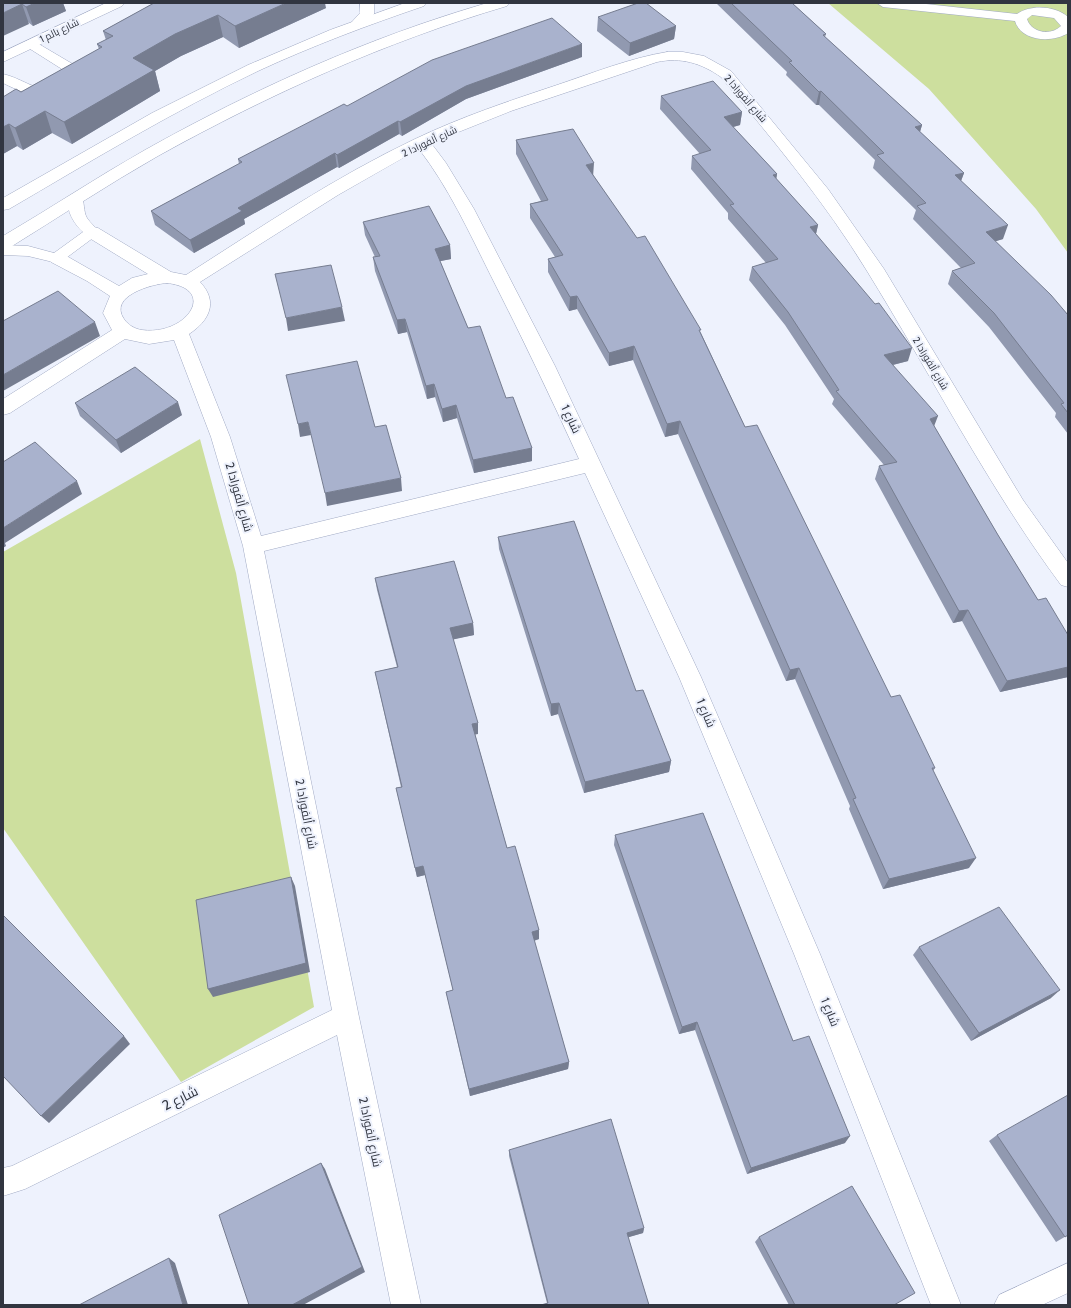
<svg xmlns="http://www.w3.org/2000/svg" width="1071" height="1308" font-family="Cabin,Cairo,sans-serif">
<rect width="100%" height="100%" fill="#eef2fd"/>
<path fill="#cddf9e" d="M828,3H1068V253L1036,209L929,89Z
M200,439L236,573L314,1007L181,1082L3,828V552Z"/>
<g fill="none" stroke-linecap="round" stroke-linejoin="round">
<defs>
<path id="service" d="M877,3H917L1017,14C1031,4 1056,6 1068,17V33C1053,43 1021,42 1015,21L883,7ZM1032,15L1054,18L1061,26C1051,36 1031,33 1027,19Z
M32,40L76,66L80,79L78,82C52,105 31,97 3,83V74C29,80 41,100 66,78L65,71L27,47L26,44Z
M76,195L81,196C85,202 83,211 87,218C90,223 96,227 99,232L97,235L62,261L57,263L28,256L3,255V245L28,246L54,253L83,232C74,224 63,207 71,196Z"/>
<path id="minor" d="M106,3H124L122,6L3,62V52Z
M360,3H374V14C369,22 362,30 352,27L350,24L360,13Z
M667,52H683L704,56L731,71L828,189L884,269L1023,500L1068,563V587L1061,585C987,485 932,376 867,271C825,202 772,139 721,77C701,63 681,57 657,62L511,111L431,143L446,163L474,209L555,366L701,677L820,954L961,1305H931L794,954L679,677L585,473L264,551L359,1017L421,1305H391L337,1035L25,1189L3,1196V1168L12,1166L332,1010L243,546L211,437L174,340L149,344L125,339L10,413L3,415V399L112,330L103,313L110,296L87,281L51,262L48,258L51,254L57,252L63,254L119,286L132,278L148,274L86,236L83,232L86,228L92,227L98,228L171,272L186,275C261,227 335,177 415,139C461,117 509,101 557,85C593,73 630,58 667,52ZM419,149C449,188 469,232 491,276C522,337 551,398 579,459L261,536L230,437L189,334C209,321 219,302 200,282L338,195ZM167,283C219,289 186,336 142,330C135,329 128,325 124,319C108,296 152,284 167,283Z
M1068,1263V1293L1042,1305H994L999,1295Z"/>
<path id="tertiary" d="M405,3H426L424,6C368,25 312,46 258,71C172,112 91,161 9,209L3,210V198L152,113L248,65L330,30Z
M487,3H509L507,6C385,42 270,94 158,156C107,185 59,217 9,248L3,250V236C51,208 97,177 145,150C254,89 367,38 487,3Z"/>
</defs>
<use href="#service" stroke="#a1aac4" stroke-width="1"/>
<use href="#minor" stroke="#a1aac4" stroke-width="1"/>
<use href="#tertiary" stroke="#a1aac4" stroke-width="1"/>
<use href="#service" fill="#fff" fill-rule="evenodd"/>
<use href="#minor" fill="#fff" fill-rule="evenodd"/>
<use href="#tertiary" fill="#fff" fill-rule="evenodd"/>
</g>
<path fill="#9199b0" d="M3,3H63L66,11L33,26Z
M154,3L326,8L239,48L223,37L181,56L155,71L160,91L72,144L52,133L23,150L17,146L3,154V97L21,92L99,49L97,44L106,40L103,31Z
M716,3H792L826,34L825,37L922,125L920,132L964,173L961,181L1003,239L995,241L1068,315V434L1055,417L1056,413L989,327L948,284L952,271L961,268L913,219L916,210L873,168L875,160L819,105H816L786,75L787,72Z
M598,17L676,26L674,39L629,56L597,31Z
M582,57L466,99L402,136L399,134L339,168L337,167L244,219L245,224L194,253L155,225L151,211L239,164L238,159L347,106Z
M661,96L742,112L740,125L733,127L777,174L776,179L818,225L816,234L908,361L893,365L934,426L998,535L1038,600L1068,635V677L1000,692L962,621L953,623L875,479L879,466L884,465L832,404L834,399L785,325L749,280L752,267L766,263L728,219V213L691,169L692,156L700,154L660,109Z
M516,140L593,175L701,333L745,427L891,697L935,768L933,771L969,868L883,889L849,809L850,806L795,679L786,681L678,434L665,437L633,360L609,366L577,309L569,311L548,272V259L555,257L530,218V204L541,201L516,154Z
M363,222L450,245L451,259L440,261L468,328L506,398L532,448V461L474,473L457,418L443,422L435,397L427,399L407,332L398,334L375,271L373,257H375L365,235Z
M75,403L182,415L121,453L80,416Z
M498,537L636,691L671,761L669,772L584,793L558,714L551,716L499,549Z
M375,578L473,623L474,635L453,639L478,734H475L507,848L539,930V939L534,941L569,1062L568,1069L470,1096L446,992L453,990L425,875L417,877L396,788L401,787L375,672L397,667L377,590Z
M615,835L793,1041L845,1143L747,1174L695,1030L679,1034L614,845Z
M919,947L1051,998L971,1041L913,955Z
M997,1135L1068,1235L1056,1242L989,1141Z
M509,1150L644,1228L643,1233L628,1237L649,1305L547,1303L509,1156Z
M759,1237L894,1305H789L755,1242Z"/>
<path fill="#767d90" d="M35,3H63L66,11L33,26L26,7Z
M286,3H325L326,8L239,48L235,26Z
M22,4L29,24L3,36V13Z
M218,15L223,37L181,56L155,71L160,91L72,144L64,122L133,58L175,34Z
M676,26L674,39L629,56L630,43Z
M582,44V57L466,99L402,136L400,122L466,86Z
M821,91L819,105H816L819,92Z
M45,111L52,133L23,150L15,128Z
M742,112L740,125L722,130L724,117Z
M398,121L399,134L339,168L337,155Z
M9,124L17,146L3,154V127Z
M922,125L918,138L915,127Z
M335,153L337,167L244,219L245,224L194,253L190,240L238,208Z
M594,163L593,177L586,165Z
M964,173L959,186L955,175Z
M777,174L775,187L773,175Z
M818,225L815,238L810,227Z
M1008,225L1003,239L981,246L986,232Z
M450,245L451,259L436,262L435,249Z
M577,296V309L569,311L570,297Z
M342,307L345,321L288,331L286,318Z
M405,319L407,332L398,334L397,320Z
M95,322L100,336L3,391V375Z
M634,346L633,360L609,366V353Z
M912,348L908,361L880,368L884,355Z
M434,384L435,397L427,399L426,386Z
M178,402L182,415L121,453L116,440Z
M456,405L457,418L443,422L442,409Z
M938,416L933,429L930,419Z
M680,421L678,434L665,437L667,424Z
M308,422L311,435L300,437L298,424Z
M532,448V461L474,473L473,460Z
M401,478L402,491L327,506L325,493Z
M77,481L82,494L5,543L6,546L3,548V528Z
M968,610L962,621L953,623L959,611Z
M473,623L474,635L451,640L450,628Z
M1068,667V677L1000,692L1007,681Z
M799,668L795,679L786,681L790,670Z
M559,703L558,714L551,716V704Z
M478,723V734L473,735L472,724Z
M671,761L669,772L584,793L585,782Z
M976,858L969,868L883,889L889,879Z
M423,866L425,875L417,877L415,868Z
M291,877L295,886L310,972L213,997L208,989Z
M539,930V939L532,941V932Z
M1060,990L1051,998L971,1041L979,1033Z
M697,1022L695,1030L679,1034L682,1027Z
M124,1036L130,1044L49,1123L41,1116Z
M569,1062L568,1069L470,1096L469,1089Z
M850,1136L845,1143L747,1174L751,1168Z
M321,1163L325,1169L365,1272L303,1305H292Z
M644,1228L643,1233L626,1238L627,1233Z
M169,1258L175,1263L188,1305H183Z"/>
<path fill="#a9b2cd" stroke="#767d90" d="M3,3H35L26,7L22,4L3,13Z
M154,3H286L235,26L218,15L175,34L133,58L154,70L64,122L45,111L15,128L9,124L3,127V97L16,89L21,92L102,47L97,44L113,36L103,31Z
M638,3H646L676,26L630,43L598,17Z
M731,3H792L826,34L823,35L922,125L915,127L964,173L955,175L1008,225L986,232L1051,295L1068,315V413L1061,404L1064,403L994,313L952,271L975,263L917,206L926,203L877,155L884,153L821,91L819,92L789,62L792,61Z
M552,18L582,44L466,86L400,122L398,121L337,155L335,153L238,208L242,211L190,240L151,211L242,162L238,159L344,104L347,106L432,60Z
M713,81L742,112L724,117L777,174L773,175L818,225L810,227L875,304L879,303L912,348L884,355L938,416L930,419L998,535L1038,600L1046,598L1068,635V667L1007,681L968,610L959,611L879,466L897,462L836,391L839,390L788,312L752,267L778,259L730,205L734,204L692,156L711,150L661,96Z
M573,129L594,163L586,165L637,238L645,236L701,330H699L745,427L757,425L891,697L900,695L935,768H932L976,858L889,879L853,799L856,798L799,668L790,670L680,421L667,424L634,346L609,353L577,296L570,297L548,259L563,255L530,204L548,200L516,140Z
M429,206L450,245L435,249L468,328L480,326L506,398L513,397L532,448L473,460L456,405L442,409L434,384L426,386L405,319L397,320L373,257L380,256L363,222Z
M331,265L342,307L286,318L275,274Z
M58,291L95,322L3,375V321Z
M357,361L375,427L386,425L401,478L325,493L308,422L298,424L286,375Z
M135,367L178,402L116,440L75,403Z
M35,442L77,481L3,528V462Z
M574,521L636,691L643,690L671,761L585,782L559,703L551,704L498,537Z
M454,561L473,623L450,628L478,723L472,724L507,848L515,846L539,930L532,932L569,1062L469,1089L446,992L453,990L423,866L415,868L396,788L402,787L375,672L398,667L375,578Z
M703,813L793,1041L809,1036L850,1136L751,1168L697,1022L682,1027L615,835Z
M291,877L306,963L208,989L196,900Z
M999,907L1060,990L979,1033L919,947Z
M3,915L124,1036L41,1116L3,1076Z
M1068,1095V1235L1065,1237L997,1135Z
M611,1119L644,1228L627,1233L649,1305H541L548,1303L509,1150Z
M321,1163L362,1267L292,1305H249L219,1215Z
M852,1186L915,1293L894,1305H795L759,1237Z
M169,1258L183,1305H79Z"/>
<g text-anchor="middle" stroke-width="4" stroke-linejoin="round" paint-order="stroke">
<g font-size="10" fill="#313540" stroke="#eef2fd">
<text transform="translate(59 30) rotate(-26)" y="4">شارع بالم 1</text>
<text transform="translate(746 98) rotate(49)" y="4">شارع ألفورادا 2</text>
<text transform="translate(429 141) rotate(-25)" y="4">شارع ألفورادا 2</text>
<text transform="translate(931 363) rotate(59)" y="4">شارع ألفورادا 2</text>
</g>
<g font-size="12" fill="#313540" stroke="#eef2fd">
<text transform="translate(571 419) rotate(65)" y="4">شارع 1</text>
<text transform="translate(239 497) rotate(74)" y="4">شارع ألفورادا 2</text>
<text transform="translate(706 713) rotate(67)" y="4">شارع 1</text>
<text transform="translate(306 814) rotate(79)" y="4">شارع ألفورادا 2</text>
<text transform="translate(830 1012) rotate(68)" y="4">شارع 1</text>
<text transform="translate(370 1132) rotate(78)" y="4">شارع ألفورادا 2</text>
</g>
<g font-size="14" fill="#313540" stroke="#eef2fd">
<text transform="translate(180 1098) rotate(-26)" y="5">شارع 2</text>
</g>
</g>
<rect width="1071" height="1308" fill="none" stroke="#313540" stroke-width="8"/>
</svg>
